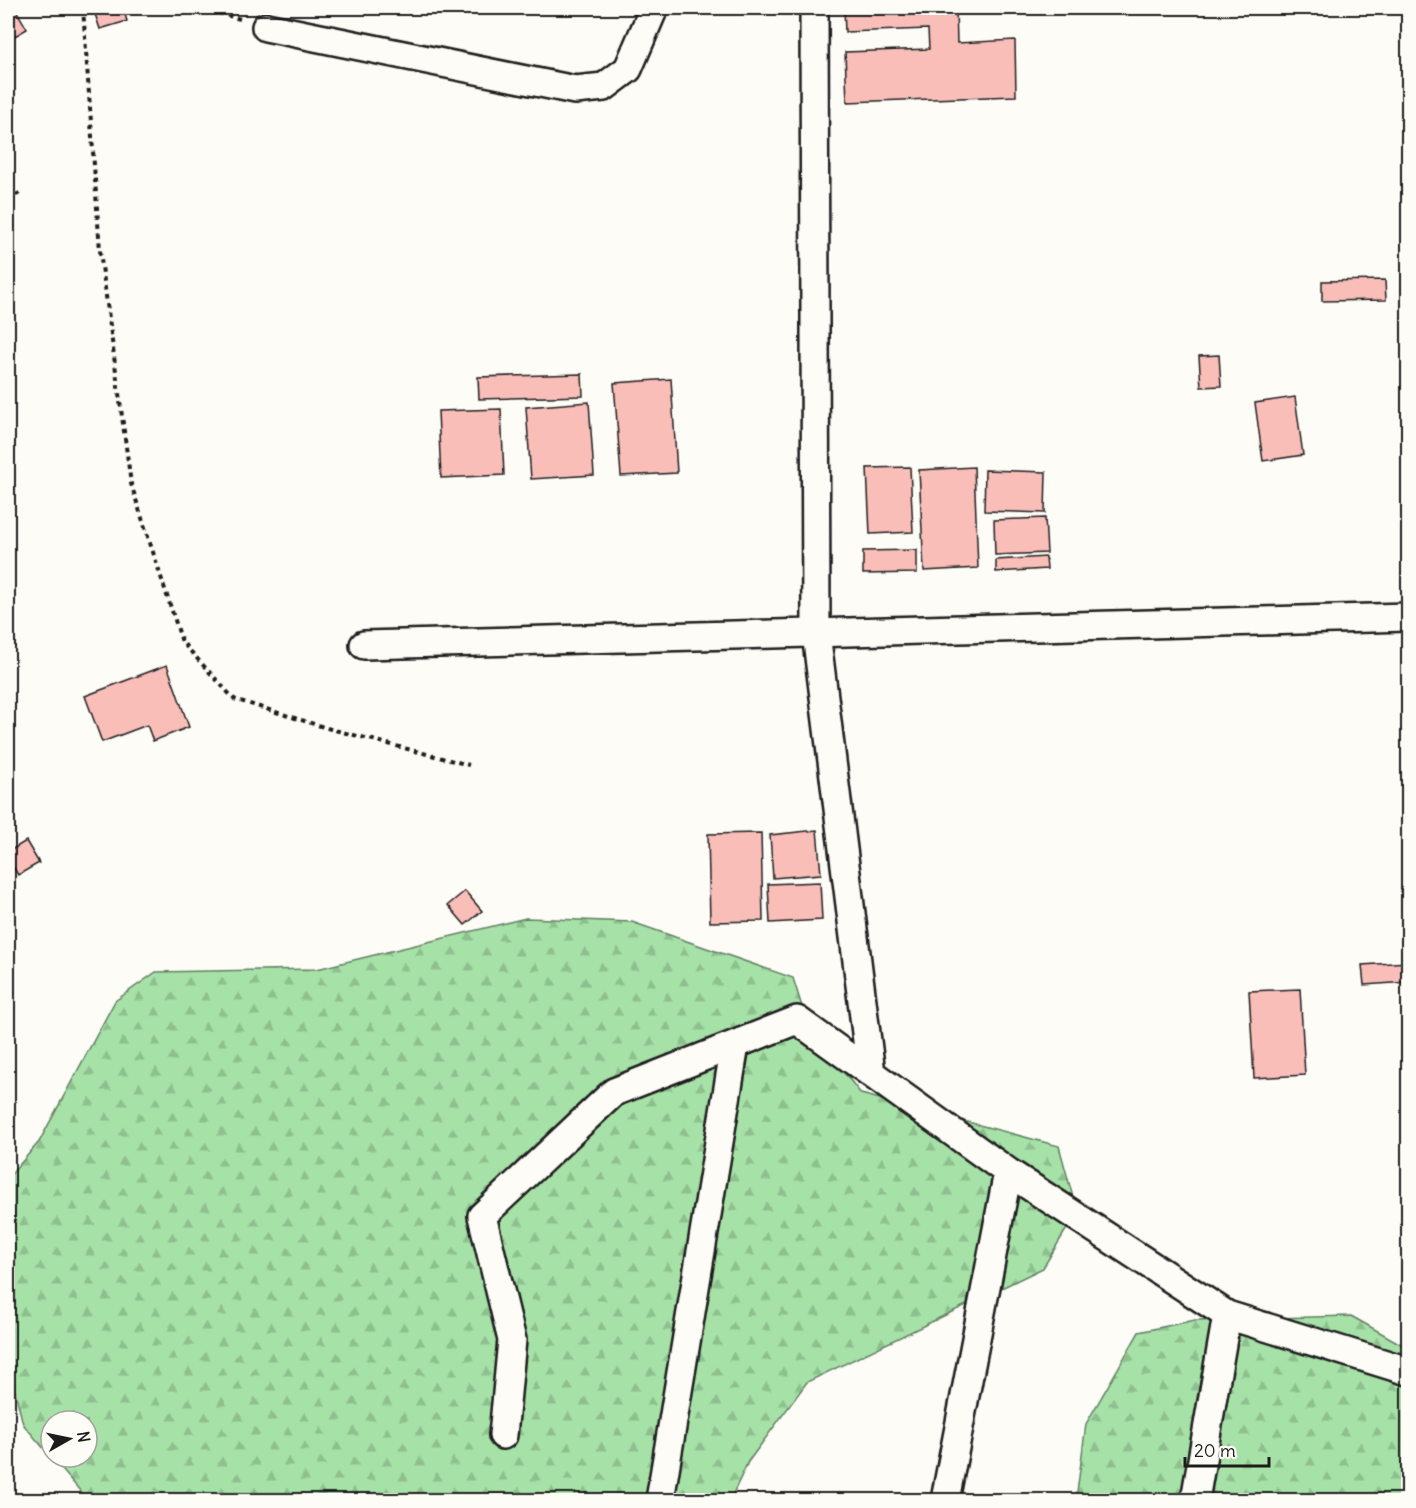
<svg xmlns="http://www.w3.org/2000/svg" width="1416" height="1508" font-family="Delius,sans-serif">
<defs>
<pattern id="forest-firs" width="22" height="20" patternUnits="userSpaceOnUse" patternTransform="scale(1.5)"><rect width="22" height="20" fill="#a6e1a7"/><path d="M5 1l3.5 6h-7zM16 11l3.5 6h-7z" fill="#8ec08f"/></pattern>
</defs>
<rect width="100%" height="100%" fill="#fdfcf7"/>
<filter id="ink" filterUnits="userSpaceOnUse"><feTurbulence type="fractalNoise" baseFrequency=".0167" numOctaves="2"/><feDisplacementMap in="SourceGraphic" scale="12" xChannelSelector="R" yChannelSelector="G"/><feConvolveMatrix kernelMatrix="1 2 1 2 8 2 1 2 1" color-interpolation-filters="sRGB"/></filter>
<g filter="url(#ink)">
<path fill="url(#forest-firs)" stroke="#617e62" stroke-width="1.5" d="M526,918L632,922L793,978L808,1026L861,1094L1059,1146L1077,1212L1043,1268L807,1382L748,1462L730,1500H88L51,1457H87V1421H51V1457L23,1424L8,1363V1178L39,1142L115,1001L156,972L317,969Z
M1351,1316L1408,1348V1500H1076L1086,1424L1139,1332L1195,1320Z"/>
<path fill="#fabeb9" stroke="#1c1c1c" stroke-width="1.5" d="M8,8H15L27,29L8,40Z
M93,8H123L127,21L100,29Z
M844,8H956L957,43L1015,40L1016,96L847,102L845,52L929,49L928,29L845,32Z
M1385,280L1386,300L1322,301V281Z
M1219,355L1221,386L1201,387L1199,356Z
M582,374L583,396L479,399L478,377Z
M671,379L677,473L621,476L614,383Z
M1295,397L1303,455L1263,461L1255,403Z
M589,402L594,475L531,479L526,407Z
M501,409L504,475L441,478L438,411Z
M910,467L913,532L870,534L867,468Z
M974,467L978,568L924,571L919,470Z
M985,470L1046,472L1045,513L984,511Z
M1045,518L1047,553L995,555L994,520Z
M917,550V573L863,574V551Z
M1046,557L1047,569L996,572V560Z
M167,665L189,727L153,741L147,725L102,742L85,696Z
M817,830L821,874L773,878L770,835Z
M761,833L763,921L710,922L708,834Z
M26,841L39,863L18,875L8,858V852Z
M820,882L822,920L770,923L768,884Z
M465,891L482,911L465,925L448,905Z
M1408,962V982L1364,985L1362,965Z
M1300,989L1305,1075L1254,1078L1249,991Z"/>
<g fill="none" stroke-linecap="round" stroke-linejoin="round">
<defs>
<path id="minor" d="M814,8L816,633L871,1073
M266,27L575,90L604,87L628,69L654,8
M364,645L1408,617
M503,1435L512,1340L482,1216L614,1092L797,1020L1008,1172L1227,1315L1408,1371
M660,1500L735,1045
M945,1500L1008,1172
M1195,1500L1227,1315"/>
</defs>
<use href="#minor" stroke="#1c1c1c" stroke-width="32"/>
<path stroke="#1c1c1c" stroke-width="4" stroke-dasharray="4.5 4.5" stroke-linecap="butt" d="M83,8L100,251L131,484L182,642L234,699L327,728L469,765
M201,8L240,19
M8,200L21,192"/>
<use href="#minor" stroke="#fdfcf7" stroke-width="27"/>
</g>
</g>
<rect width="1416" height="1508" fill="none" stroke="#fdfcf7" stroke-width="30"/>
<rect x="15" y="15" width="1386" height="1478" fill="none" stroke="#1c1c1c" stroke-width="2" filter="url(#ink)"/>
<g transform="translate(69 1439) rotate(81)"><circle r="28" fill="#fdfcf7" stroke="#a3a29f" stroke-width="1.5"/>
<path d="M0-4.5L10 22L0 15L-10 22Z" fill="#1c1c1c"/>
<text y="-9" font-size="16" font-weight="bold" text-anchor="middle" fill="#1c1c1c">N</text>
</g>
<path d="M1185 1457v9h84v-9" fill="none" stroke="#1c1c1c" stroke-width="3"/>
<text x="1194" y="1457" font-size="18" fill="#1c1c1c" stroke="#fdfcf7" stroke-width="4.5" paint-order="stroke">20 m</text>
</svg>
